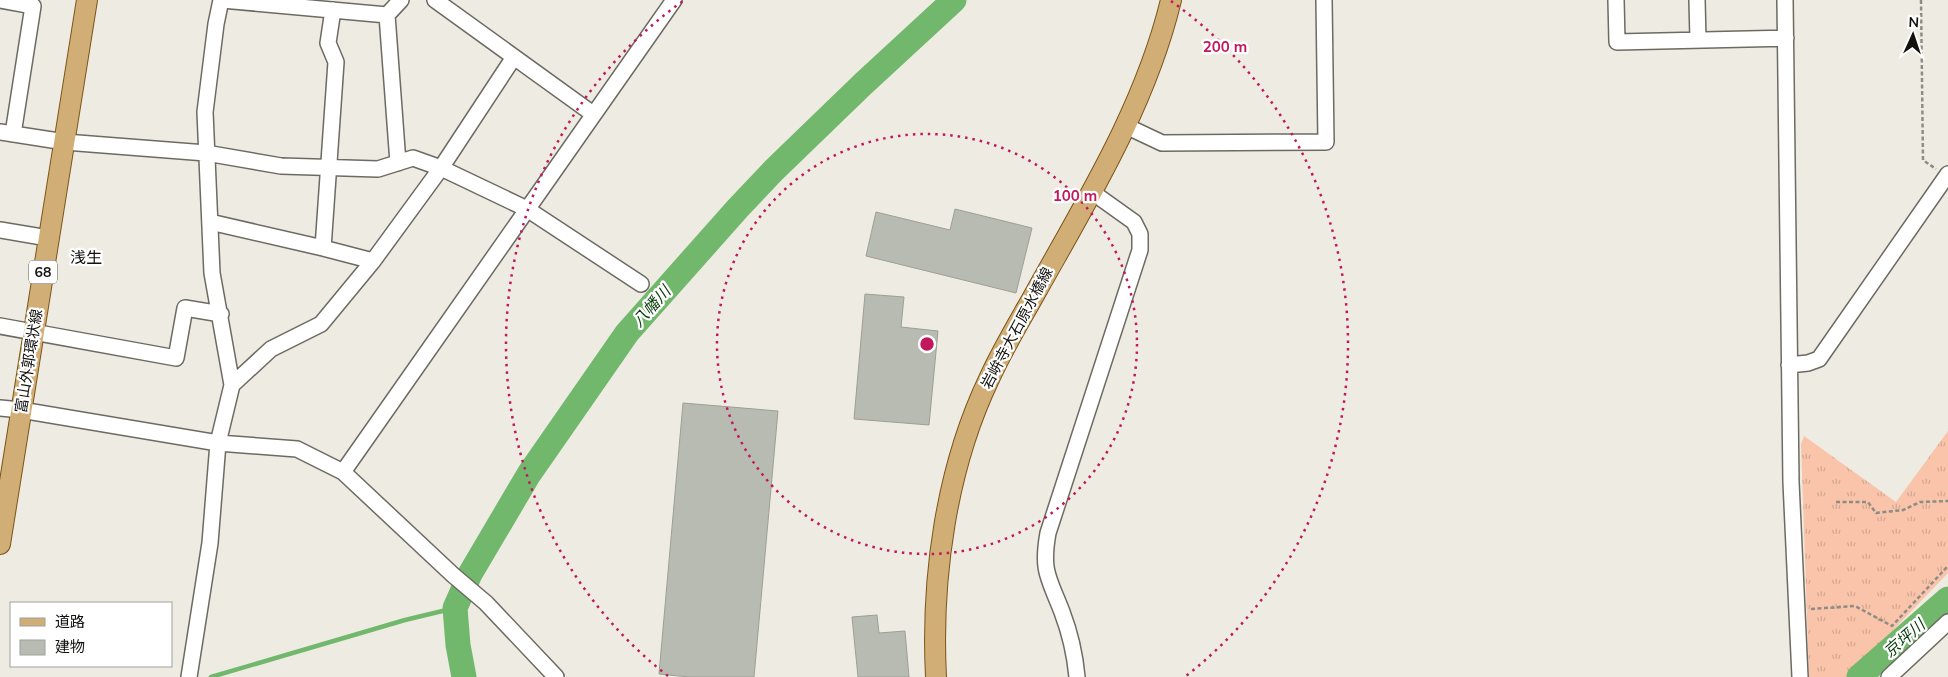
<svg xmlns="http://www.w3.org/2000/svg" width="1948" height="677" font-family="Mulish,'Noto Sans JP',sans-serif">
<defs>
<pattern id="grass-tufts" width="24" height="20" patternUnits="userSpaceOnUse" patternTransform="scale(1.25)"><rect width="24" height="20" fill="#f9c4aa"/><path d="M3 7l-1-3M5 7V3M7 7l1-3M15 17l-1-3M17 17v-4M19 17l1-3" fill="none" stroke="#d4a791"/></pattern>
</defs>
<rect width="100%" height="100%" fill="#eeece2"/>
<path fill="url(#grass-tufts)" d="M1948,431V573L1848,677H1809L1801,444L1804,436L1896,502Z"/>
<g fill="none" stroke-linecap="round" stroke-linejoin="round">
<path stroke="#71b86d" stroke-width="4.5" d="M211,677L405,620L455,608"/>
<path stroke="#71b86d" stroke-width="25" d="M464,677L458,645L455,608L470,574L529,474L627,333L738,208L774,170L863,84L954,0
M1859,677L1948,599"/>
</g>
<path fill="#b8bbb2" stroke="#9d9f96" d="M955,209L1032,228L1016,293L866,256L876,212L950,230Z
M865,294L904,297L901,327L938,331L929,425L854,419Z
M683,403L778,411L754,677H689L659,674Z
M877,615L879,633L905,631L909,677H858L852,617Z"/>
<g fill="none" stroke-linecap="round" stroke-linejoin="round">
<defs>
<path id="minor" d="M0,0L33,6L13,134
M222,0L387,15L401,0
M435,0L593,114
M1616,0L1617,42L1786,38
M1697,0L1698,40
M1785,0L1791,482L1800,677
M333,10L328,43L336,62L323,248L373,261
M387,15L398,163
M1126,126L1162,143L1326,142L1324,0
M0,132L65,142L206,153L281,166L378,169L413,158L441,168L527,209L641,284
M210,222L323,248
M0,230L48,238
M0,326L176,358L185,308L221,314
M1789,365L1808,363L1819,359L1948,174
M232,385L271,349L321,324L373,261L441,168L514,57
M0,408L21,410L218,443L297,449L343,472L453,575L486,603L556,677
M343,472L674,0
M189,677L210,543L218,443L232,385L212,273L205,112L216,24L221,0
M1077,677C1075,655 1070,633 1062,612C1049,578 1041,572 1048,533L1140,250V234L1134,222L1092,192
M1889,677L1948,622"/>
<path id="major" d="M0,544L87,0
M936,677C931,578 946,469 989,379C1003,348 1021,319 1037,290C1089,197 1146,104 1171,0"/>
</defs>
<use href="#minor" stroke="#6c6a62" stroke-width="18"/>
<use href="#major" stroke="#7b5418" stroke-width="22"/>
<path stroke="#8e8c85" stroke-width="2.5" stroke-dasharray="4 2.5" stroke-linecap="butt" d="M1921,0L1923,160L1936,169
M1836,502H1868L1876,513L1903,510L1920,502L1948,501
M1811,609L1855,606L1892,626L1948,566"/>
<use href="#minor" stroke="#fff" stroke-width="15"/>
<use href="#major" stroke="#d2ae77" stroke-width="20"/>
</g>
<g fill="none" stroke="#c2185b" stroke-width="2.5" stroke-dasharray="2.5 5">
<circle cx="927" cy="344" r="210"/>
<path d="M668 676A421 421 0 0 1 683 1M1171 1A421 421 0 0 1 1186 676"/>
</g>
<g text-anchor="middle" stroke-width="4.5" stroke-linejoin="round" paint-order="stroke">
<rect fill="#fff" stroke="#595856" stroke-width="1" x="29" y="260.5" width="28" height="23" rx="4"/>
<g font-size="14" font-weight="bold" fill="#12110e">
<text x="43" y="277">68</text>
</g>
<g font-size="15" fill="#12110e" stroke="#fff">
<text transform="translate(1017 328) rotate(-62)" y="5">岩峅寺大石原水橋線</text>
<text transform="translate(29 361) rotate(-81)" y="5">富山外郭環状線</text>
</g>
<g font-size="16" fill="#12110e" stroke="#fff">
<text x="86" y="263">浅生</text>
</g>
<g font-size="16" font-style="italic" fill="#083c0a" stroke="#fff">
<text transform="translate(651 306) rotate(-48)" y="6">八幡川</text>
<text transform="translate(1904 638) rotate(-41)" y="6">京坪川</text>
</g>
</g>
<circle cx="927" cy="344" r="8" fill="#c2185b" stroke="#fff" stroke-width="2.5"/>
<g font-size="15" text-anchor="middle" font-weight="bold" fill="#c2185b" stroke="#fff" stroke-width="4.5" stroke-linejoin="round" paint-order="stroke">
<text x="1225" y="52">200 m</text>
<text x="1075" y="201">100 m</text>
</g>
<rect x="10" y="602" width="162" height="65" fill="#ffffff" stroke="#a0a09f"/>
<rect x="20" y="618" width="25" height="8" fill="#d2ae77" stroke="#a0a09f"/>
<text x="55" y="627" font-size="15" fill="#12110e">道路</text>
<rect x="20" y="640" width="25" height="15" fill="#b8bbb2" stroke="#a0a09f"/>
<text x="55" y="652" font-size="15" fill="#12110e">建物</text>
<g transform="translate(1913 35) rotate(3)" stroke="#ffffff" stroke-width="4" paint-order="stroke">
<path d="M0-4L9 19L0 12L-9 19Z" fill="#12110e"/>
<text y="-8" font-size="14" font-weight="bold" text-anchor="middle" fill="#12110e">N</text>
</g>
</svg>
